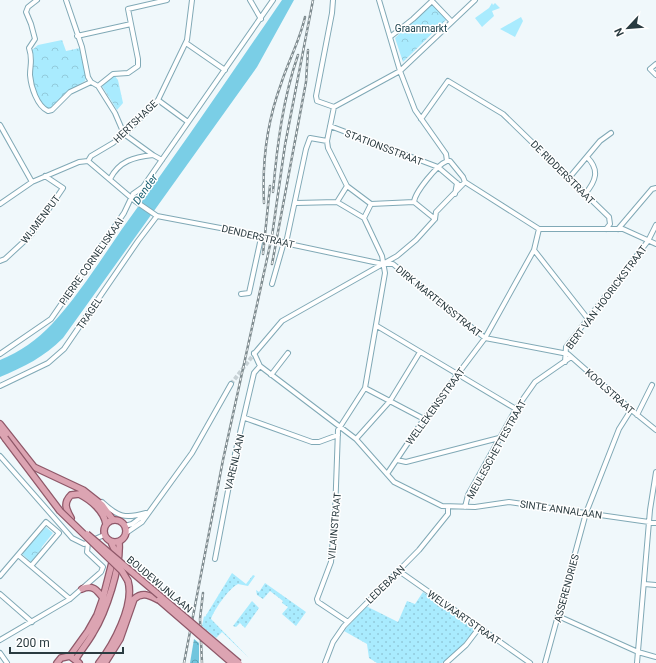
<svg xmlns="http://www.w3.org/2000/svg" width="656" height="663" font-family="Roboto,sans-serif">
<defs>
<pattern id="grass-dots" width="8" height="8" patternUnits="userSpaceOnUse"><rect width="8" height="8" fill="#a9ebfe"/><path d="M2 2h.1M6 6h.1" fill="none" stroke="#92cadb" stroke-width="1.8" stroke-linecap="round"/></pattern>
<pattern id="forest-crowns" width="20" height="18" patternUnits="userSpaceOnUse"><rect width="20" height="18" fill="#71c6de"/><path d="M2 6a3 3 0 1 1 6 0M12 15a3 3 0 1 1 6 0" fill="none" stroke="#5da2b5"/></pattern>
<pattern id="park-crowns" width="20" height="18" patternUnits="userSpaceOnUse"><rect width="20" height="18" fill="#a9ebfe"/><path d="M2 6a3 3 0 1 1 6 0M12 15a3 3 0 1 1 6 0" fill="none" stroke="#92cadb"/></pattern>
</defs>
<rect width="100%" height="100%" fill="#f0f8fb"/>
<path fill="url(#grass-dots)" d="M232,573L246,584L253,575L255,576L248,586L238,584C229,588 214,610 211,619L249,658L222,632L216,638L202,626L204,616L205,617Z
M265,583L306,612L296,626L282,614L288,607L282,603L283,601L270,591L263,599L257,595L256,590L259,592Z
M423,592L473,627V632L458,650L442,663H377L369,658L367,644L344,631L366,606L398,622L407,601L415,604Z
M252,601L259,608L245,628L240,623L236,627L233,626Z"/>
<path fill="url(#forest-crowns)" d="M194,639L199,643V663H190Z"/>
<path fill="url(#park-crowns)" d="M431,3L447,19L403,62L395,38Z
M62,40L66,51L80,48L86,78L85,81L68,91L51,108L47,109C37,101 32,87 32,75C32,65 35,61 32,50L38,45Z
M114,75L118,80L123,103L117,110L102,86Z
M32,540L42,548L31,562L21,553Z"/>
<path fill="#a9ebfe" d="M492,3L493,5L495,3L500,8L492,11L494,16L482,27L475,18L489,8Z
M521,17L523,21L515,37L500,29Z
M46,527L53,533L41,548L33,541Z"/>
<path fill="#7acee6" d="M282,0H294L257,67L63,338C44,357 24,367 0,377V360C20,352 37,340 52,324C78,296 100,261 122,229C177,154 229,77 282,0Z"/>
<g fill="none" stroke-linecap="round" stroke-linejoin="round">
<path stroke="#c8d2d6" stroke-width="4" stroke-dasharray="4 2" stroke-linecap="butt" d="M231,384L254,354"/>
<defs>
<path id="minor" d="M37,0L28,7L26,12L31,24L35,39L29,48C33,60 30,64 30,75C31,87 37,106 48,111L52,110L70,92L91,82
M66,0L82,47L88,77L91,82L98,86L115,113L124,134
M250,0L261,19
M333,0L332,13L316,96L317,101L334,107
M379,0L400,71L415,110L446,154L447,161
M77,36L131,24
M390,37L413,19L432,1L451,21
M186,43L225,70
M656,64L650,69L656,75
M98,86L113,74L128,73L138,66V59L128,9L167,0
M158,100L188,122
M334,107L400,71L475,0
M334,107L327,141L328,148L347,186L371,204
M421,119L448,81L503,114L609,217L610,224L606,229
M0,125L32,182
M330,126L438,167
M124,134L153,155
M88,161L135,201L157,216L252,234L261,238L383,264H393L485,338L568,354L635,413L656,430
M88,161L91,156L113,143L128,131L158,100L187,40L192,0
M447,161H450L463,177L465,182
M438,167L459,185H462
M569,178L600,141L611,133
M110,179C119,161 134,157 153,155L162,160
M465,182L539,229H623L656,244
M347,186L337,202L364,218L371,204
M455,194L457,183
M585,194C596,181 600,170 587,157
M414,202C415,192 437,165 447,161
M296,203L337,202
M0,204L32,182L79,162L88,161
M371,204L414,202L435,219
M435,219L436,212L465,182
M618,229L652,189L656,188
M286,243L306,149L310,138L327,141
M534,250L588,319
M0,261L5,259L31,235L63,188L45,176
M272,284L284,242
M241,294L249,293L261,238
M377,326L516,409
M254,353L260,366L356,439L394,482L442,506L475,507L509,502L656,523
M0,354L51,319L124,213L133,194L143,187L273,0
M254,354L282,321L397,256L416,240L435,219
M565,362L566,347L648,241L656,225
M271,375L288,353
M0,386L48,363L64,349L138,241L157,216
M365,388L424,419
M637,415L652,385
M245,418L312,442H319L338,435
M356,439L390,401L420,352
M0,456L72,538L84,544L104,535
M397,460L406,462L499,438
M387,474L424,419L485,338L534,250L539,229
M102,502C118,517 125,519 146,513
M465,507L468,495L516,409L535,382L571,357
M125,526L132,524L144,515
M126,533L142,522L192,453L231,384
M18,555L70,599
M215,559L235,454L254,373L260,366
M399,571L530,663
M0,576L46,522L59,533L31,566
M644,584L656,585
M0,594L32,622
M558,616L638,652L656,657
M348,622L318,602L317,599L331,562L335,514L338,430L365,388L385,273L382,256L364,218
M0,640L70,599L101,572L103,567L87,552L88,543
M0,653L7,663
M325,663L333,642L344,626L419,550L448,514V507
M446,663L466,645L479,628
M545,663L586,513L619,429L631,410
M637,663L650,510L656,472"/>
<path id="major" d="M0,424L34,467L83,490L102,505L113,520
M0,431L5,438
M71,518C66,509 63,503 71,495L79,494C91,500 104,511 106,524
M104 531a11 11 0 1 1 22 0a11 11 0 1 1-22 0Z
M82,589C92,584 97,590 103,598
M70,656L88,631L97,615L103,598L115,551L111,542
M76,659C81,650 88,642 93,633C106,612 121,567 119,542
M57,663L61,658L70,656L79,663
M99,663C113,645 135,605 128,581
M105,663L120,639L134,599C143,591 150,596 159,600"/>
</defs>
<use href="#minor" stroke="#80a9b6" stroke-width="6"/>
<use href="#major" stroke="#8f5869" stroke-width="8"/>
<use href="#minor" stroke="#fff" stroke-width="4"/>
<use href="#major" stroke="#dca4b2" stroke-width="5.5"/>
<defs>
<path id="rail" d="M273,192C277,146 283,98 298,55
M264,203C262,163 267,122 281,84C288,62 300,40 305,17
M263,254L270,186
M272,264L306,82L308,50
M184,663L223,460L272,236L285,145L313,0
M202,663L200,619L203,593"/>
</defs>
<use href="#rail" stroke="#7f8c90" stroke-width="2.5"/>
<use href="#rail" stroke="#fff" stroke-width="1" stroke-dasharray="3" stroke-linecap="butt"/>
<defs>
<path id="major-bridge" d="M5,438L60,511L122,571L128,581
M87,534L239,663
M159,600L232,663"/>
</defs>
<use href="#major-bridge" stroke="#8f5869" stroke-width="8" stroke-linecap="butt"/>
<use href="#major-bridge" stroke="#dca4b2" stroke-width="5.5"/>
</g>
<g text-anchor="middle" stroke-width="3" stroke-linejoin="round" paint-order="stroke">
<g font-size="10" fill="#1a414c" stroke="#fff">
<text x="421" y="32">Graanmarkt</text>
</g>
<g font-size="10" fill="#2a3b40" stroke="#fff">
<text transform="translate(135 121) rotate(-44)" y="4">HERTSHAGE</text>
<text transform="translate(384 147) rotate(21)" y="4">STATIONSSTRAAT</text>
<text transform="translate(563 172) rotate(45)" y="4">DE RIDDERSTRAAT</text>
<text transform="translate(40 219) rotate(-53)" y="4">WIJMENPUT</text>
<text transform="translate(258 236) rotate(13)" y="4">DENDERSTRAAT</text>
<text transform="translate(91 261) rotate(-55)" y="4">PIERRE CORNELISKAAI</text>
<text transform="translate(606 297) rotate(-53)" y="4">BERT VAN HOORICKSTRAAT</text>
<text transform="translate(439 301) rotate(39)" y="4">DIRK MARTENSSTRAAT</text>
<text transform="translate(89 313) rotate(-56)" y="4">TRAGEL</text>
<text transform="translate(610 391) rotate(42)" y="4">KOOLSTRAAT</text>
<text transform="translate(435 406) rotate(-54)" y="4">WELLEKENSSTRAAT</text>
<text transform="translate(496 449) rotate(-61)" y="4">MEULESCHETTESTRAAT</text>
<text transform="translate(234 462) rotate(-77)" y="4">VARENLAAN</text>
<text transform="translate(561 509) rotate(8)" y="4">SINTE ANNALAAN</text>
<text transform="translate(334 526) rotate(-85)" y="4">VILAINSTRAAT</text>
<text transform="translate(160 584) rotate(40)" y="4">BOUDEWIJNLAAN</text>
<text transform="translate(385 584) rotate(-44)" y="4">LEDEBAAN</text>
<text transform="translate(566 588) rotate(-75)" y="4">ASSERENDRIES</text>
<text transform="translate(464 617) rotate(35)" y="4">WELVAARTSTRAAT</text>
</g>
<g font-size="11" font-style="italic" fill="#1c6172" stroke="#fff">
<text transform="translate(145 189) rotate(-55)" y="4">Dender</text>
</g>
</g>
<g transform="translate(628 28) rotate(244)" stroke="#ffffff" stroke-width="3" paint-order="stroke">
<path d="M0-3L7 15L0 10L-7 15Z" fill="#2a3b40"/>
<text y="-6" font-size="11" font-weight="bold" text-anchor="middle" fill="#2a3b40">N</text>
</g>
<path d="M10 647v6h113v-6" fill="none" stroke="#2a3b40" stroke-width="2"/>
<text x="16" y="647" font-size="12" fill="#2a3b40" stroke="#ffffff" stroke-width="3" paint-order="stroke">200 m</text>
</svg>
